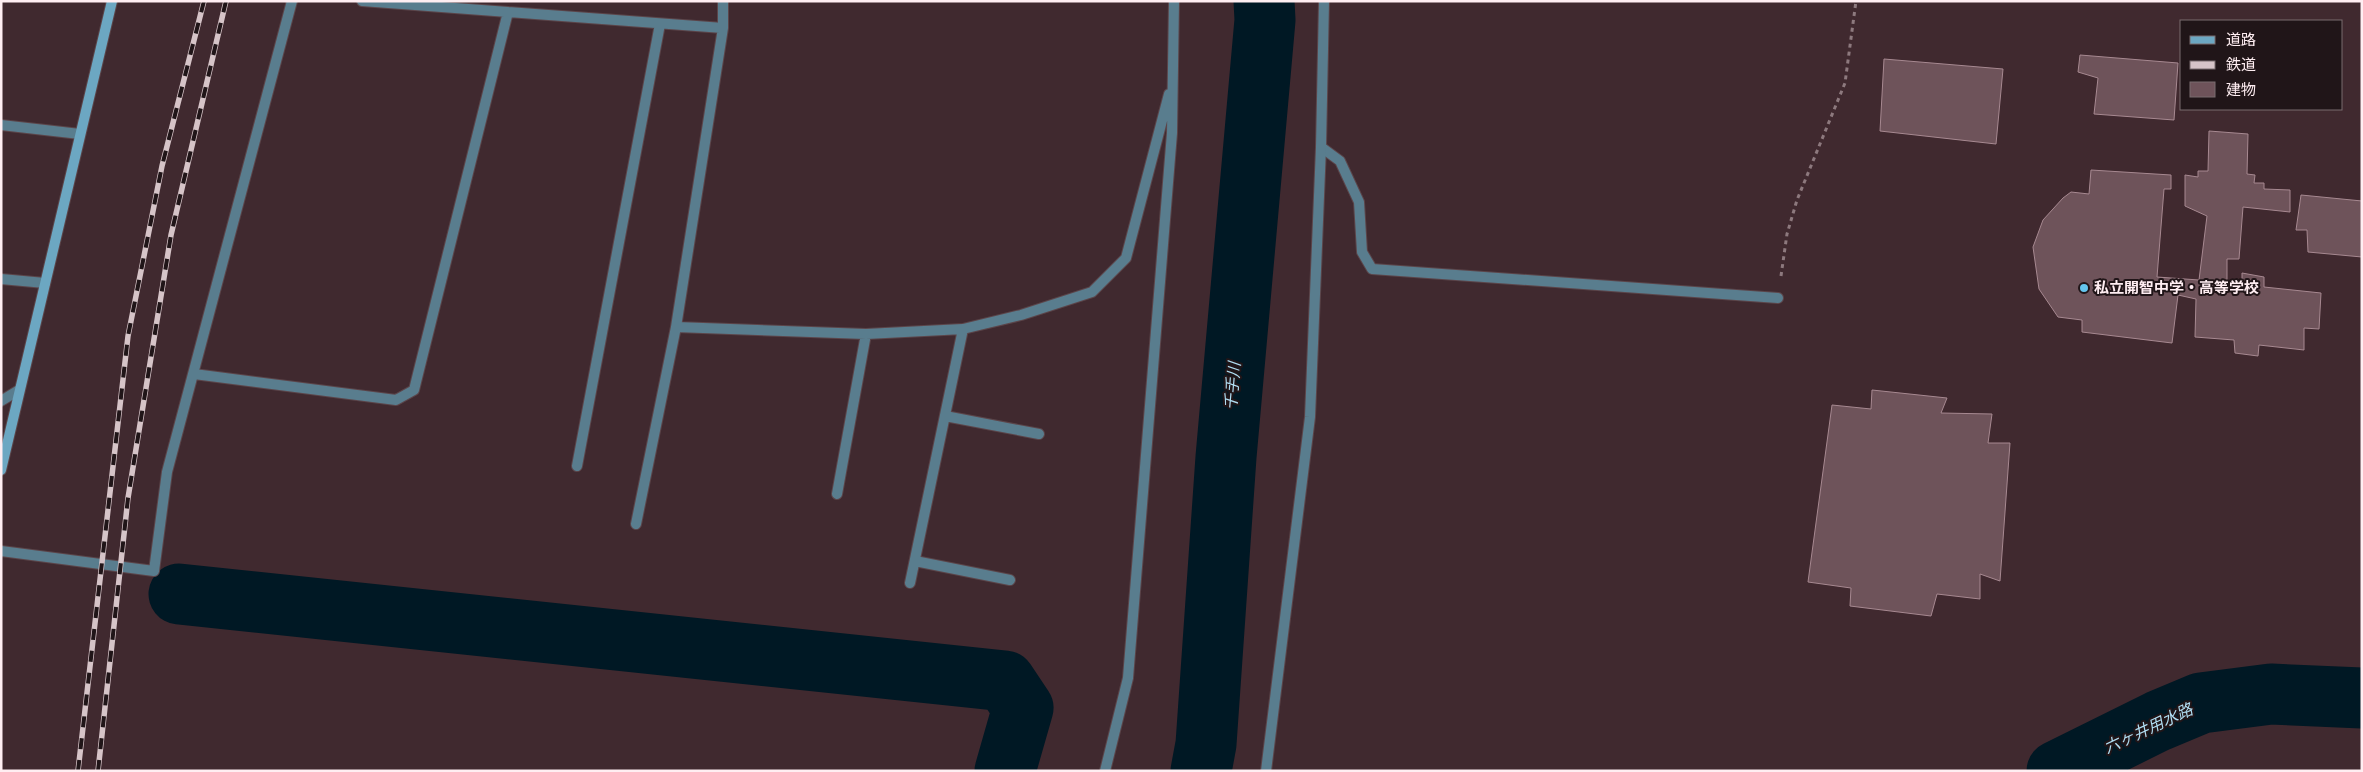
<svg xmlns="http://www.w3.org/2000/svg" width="2363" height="772" font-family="Montserrat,'Noto Sans JP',sans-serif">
<rect width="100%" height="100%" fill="#40292f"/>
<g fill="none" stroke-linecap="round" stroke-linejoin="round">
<path stroke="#001824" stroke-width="61" d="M179,594L1005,681L1023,708L1005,771
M1201,771L1206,744L1226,457L1265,20L1264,1
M2057,771L2158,721L2201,703L2271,694L2362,698"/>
</g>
<path fill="#6e535a" stroke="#a78991" d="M2080,55L2178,63L2174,120L2094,114L2098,78L2078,72Z
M1884,59L2003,69L1996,144L1880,131Z
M2209,131L2248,134L2247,174L2255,175L2254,183H2264V189L2290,190V212L2243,207L2239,259H2227V282L2242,284V273L2264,277V287L2321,293L2319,329L2304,328V350L2259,345L2258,356L2235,353L2234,340L2195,337L2196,299L2178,295L2172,343L2082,332V320L2058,317L2039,289L2033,247L2043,220L2063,198L2071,192L2089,194L2091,170L2171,175V189H2164L2157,277L2199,280L2207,216L2185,206V175L2198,177V171H2208Z
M2301,195L2362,201V257L2308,252L2307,230H2296Z
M1872,390L1947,398L1941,413L1992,414L1988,443H2010L2000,581L1980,574V599L1937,594L1931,616L1850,606L1851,588L1808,582L1832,405L1871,409Z"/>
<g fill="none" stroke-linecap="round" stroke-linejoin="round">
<defs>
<path id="lane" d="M1321,147L1340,161L1359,202L1362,252L1372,269L1778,298"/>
<path id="street" d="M362,1L508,12
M1,125L80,134
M1,279L45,283
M676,327L866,334L963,329L1021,315L1092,292L1126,258L1169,94
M194,374L396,400L414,390L508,12L723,28V1
M1,401L19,390
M945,416L1039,434
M577,466L660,24
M837,494L866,334
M636,524L676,327L723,28
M1,551L154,571L167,472L292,1
M915,561L1010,580
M910,583L963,329
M1105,771L1128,678L1172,133L1174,1
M1266,771L1310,417L1321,147L1324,1"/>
<path id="secondary" d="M1,470L112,1"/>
</defs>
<use href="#lane" stroke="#5b454a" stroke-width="12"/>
<use href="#street" stroke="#5b454a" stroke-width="12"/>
<use href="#secondary" stroke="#5b454a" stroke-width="12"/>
<path stroke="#8d797e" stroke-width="3" stroke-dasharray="4 4" stroke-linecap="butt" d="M1781,276L1787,234L1797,200L1845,83L1856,1"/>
<use href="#lane" stroke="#597d8e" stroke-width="10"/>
<use href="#street" stroke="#597d8e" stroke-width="10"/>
<use href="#secondary" stroke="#6ca7c2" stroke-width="10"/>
<defs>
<path id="rail" d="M78,771L128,336L162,166L204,1
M98,771L128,498L171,235L226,1"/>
</defs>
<use href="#rail" stroke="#d6c4c8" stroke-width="5.5"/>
<use href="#rail" stroke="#201518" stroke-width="4" stroke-dasharray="11" stroke-linecap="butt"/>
</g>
<circle fill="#65c5ee" stroke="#201518" stroke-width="2" cx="2084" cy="288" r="5"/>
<g text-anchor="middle" stroke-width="4" stroke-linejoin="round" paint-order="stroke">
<g font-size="15" font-weight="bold" fill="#ffeef2" stroke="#201518" text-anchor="start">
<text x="2094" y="293">私立開智中学・高等学校</text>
</g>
<g font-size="16" font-style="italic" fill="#b0ddf2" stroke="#201518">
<text transform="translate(1232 386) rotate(-85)" y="6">千手川</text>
<text transform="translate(2148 728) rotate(-25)" y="6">六ヶ井用水路</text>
</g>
</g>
<rect width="2363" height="772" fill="none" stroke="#ffeef2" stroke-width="5"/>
<rect x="2180" y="20" width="162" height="90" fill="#201518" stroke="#796c6f"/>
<rect x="2190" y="36" width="25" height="8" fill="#6ca7c2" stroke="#796c6f"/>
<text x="2226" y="45" font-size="15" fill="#ffeef2">道路</text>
<rect x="2190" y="61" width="25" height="8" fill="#d6c4c8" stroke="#796c6f"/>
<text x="2226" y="70" font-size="15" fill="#ffeef2">鉄道</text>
<rect x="2190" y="82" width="25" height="15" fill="#6e535a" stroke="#796c6f"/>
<text x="2226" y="95" font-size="15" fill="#ffeef2">建物</text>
</svg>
